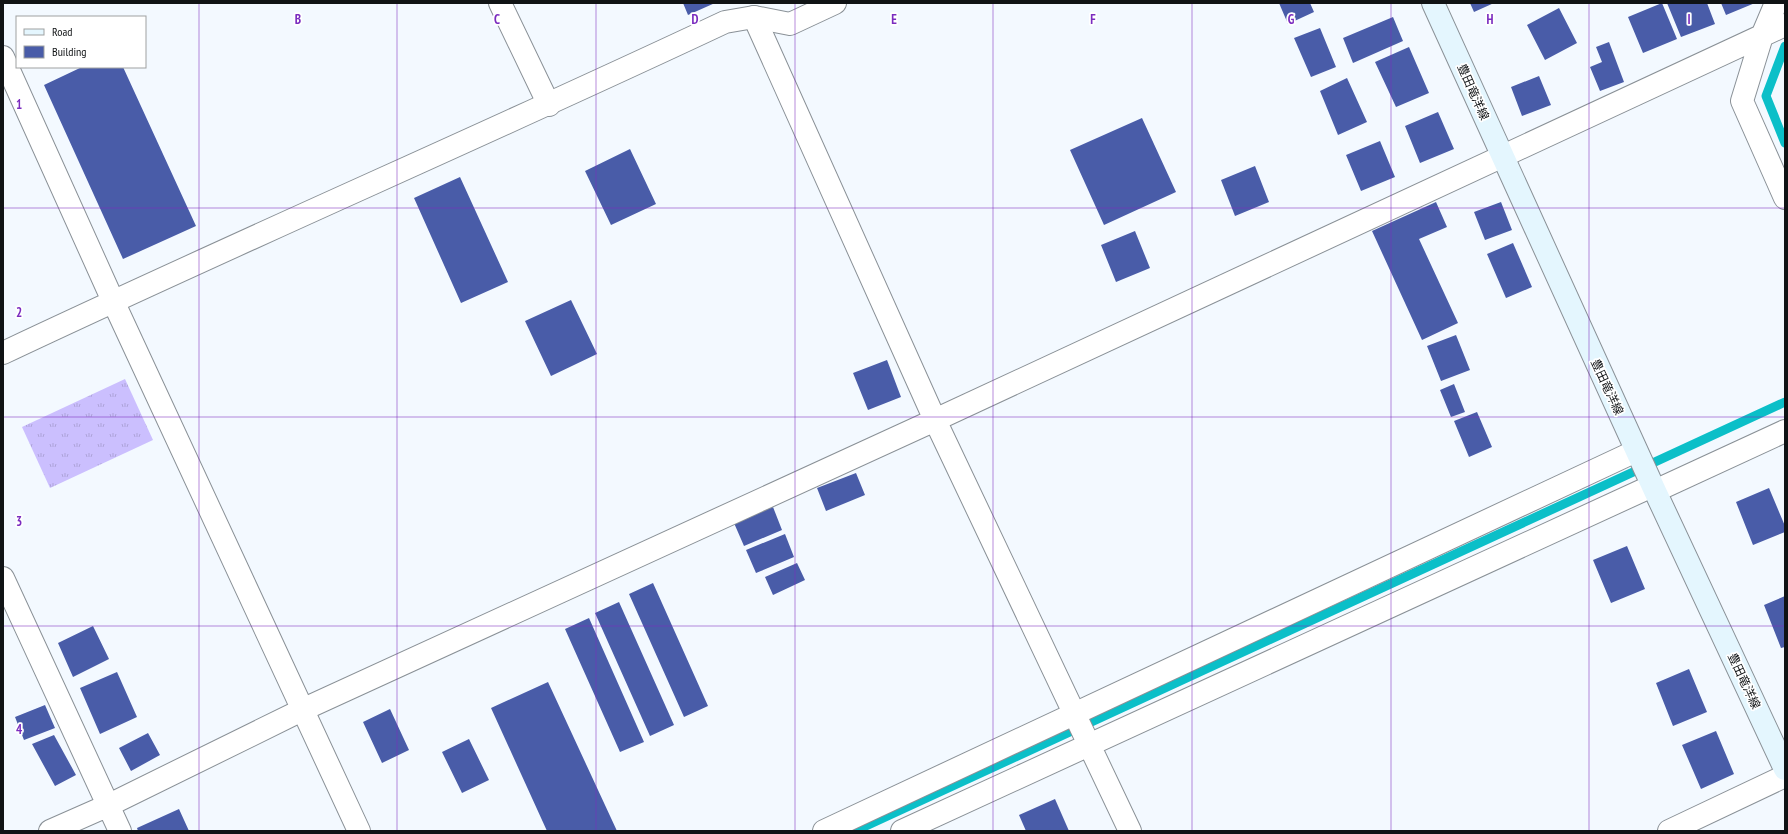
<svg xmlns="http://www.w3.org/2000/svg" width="1788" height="834" font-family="'PT Sans Narrow','Noto Sans JP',sans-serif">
<defs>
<pattern id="grass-tufts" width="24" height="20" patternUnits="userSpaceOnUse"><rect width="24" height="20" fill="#cbbffe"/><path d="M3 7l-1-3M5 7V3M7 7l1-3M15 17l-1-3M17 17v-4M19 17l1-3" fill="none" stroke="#ada3d9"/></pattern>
</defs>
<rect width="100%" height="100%" fill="#f3f9ff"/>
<path fill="url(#grass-tufts)" d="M125,379L153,440L50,488L22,427Z"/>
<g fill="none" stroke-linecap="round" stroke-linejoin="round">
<path stroke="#0bbfc8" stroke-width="9" d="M1785,46L1766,96L1785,143
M855,831L1785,402"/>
</g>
<path fill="#495ca8" d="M683,3H715L688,15Z
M1279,3H1310L1314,12L1288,24Z
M1470,3H1494L1474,12Z
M1662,3L1677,39L1643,53L1628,17Z
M1667,3H1707L1715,24L1681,37Z
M1721,3H1755L1726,15Z
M1559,8L1577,43L1545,60L1527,25Z
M1393,17L1403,41L1353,63L1343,38Z
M1320,28L1336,67L1311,77L1294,38Z
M1609,42L1624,82L1600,91L1590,67L1602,62L1596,47Z
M1409,47L1429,93L1396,107L1375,62Z
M82,67H123L196,226L123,259L44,85Z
M1539,76L1551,105L1522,116L1511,87Z
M1347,78L1367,122L1338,135L1320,91Z
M1438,112L1454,149L1420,163L1405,126Z
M1142,118L1176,192L1104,225L1070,150Z
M1380,141L1395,177L1361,191L1346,155Z
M630,149L656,204L611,225L585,171Z
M1255,166L1269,202L1235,216L1221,180Z
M460,177L508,282L461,303L414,198Z
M1436,202L1447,227L1419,239L1458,323L1422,340L1372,231Z
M1501,202L1512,230L1485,240L1474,212Z
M1135,231L1150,268L1116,282L1101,245Z
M1513,243L1532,287L1506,298L1487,254Z
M571,300L597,354L551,376L525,321Z
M1456,335L1470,370L1441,381L1427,346Z
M887,360L901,397L868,410L853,373Z
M1454,384L1465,412L1451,417L1440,390Z
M1477,412L1492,447L1469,457L1454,421Z
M856,473L865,495L826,511L817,488Z
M1769,488L1785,526V532L1753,545L1736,502Z
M773,507L782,530L744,546L734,523Z
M785,534L794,557L756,573L746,550Z
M1627,546L1645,589L1611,603L1593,560Z
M797,563L805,580L773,595L765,577Z
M653,583L708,706L684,717L629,594Z
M1785,596V647L1781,648L1764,605Z
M619,602L674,725L650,736L595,613Z
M589,618L644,742L620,752L565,629Z
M93,626L109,659L73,677L58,643Z
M1689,669L1707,712L1673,726L1656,683Z
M117,672L137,717L100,734L80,688Z
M548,682L617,831H547L491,708Z
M45,705L55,728L24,740L15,717Z
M390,709L409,750L382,763L363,722Z
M1716,731L1734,774L1701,789L1682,745Z
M148,733L160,755L131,771L119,748Z
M54,735L76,775L55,786L32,744Z
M469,739L489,780L462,793L442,752Z
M1055,799L1069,831H1026L1019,815Z
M179,809L189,831H138L137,828Z"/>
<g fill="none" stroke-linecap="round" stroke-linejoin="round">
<defs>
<path id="minor" d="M500,3L549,105
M1776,3L1762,36L1742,101L1785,198
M754,17L935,420L1130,831
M1655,491L1785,431
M3,578L120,831
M50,831L109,805L302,710L935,420L1785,25
M824,831L1636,451
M902,831L1652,486
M1669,831L1785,776"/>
<path id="tertiary" d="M3,57L113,301L359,831
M3,353C242,240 485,135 725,22L754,17L790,24L835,3"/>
<path id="secondary" d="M1433,3L1655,491L1785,769"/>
</defs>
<use href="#minor" stroke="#8a9197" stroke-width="24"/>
<use href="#tertiary" stroke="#8a9197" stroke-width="24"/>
<use href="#secondary" stroke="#8a9197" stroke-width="24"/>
<use href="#minor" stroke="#fff" stroke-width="22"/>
<use href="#tertiary" stroke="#fff" stroke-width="22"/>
<use href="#secondary" stroke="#e4f6fe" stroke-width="22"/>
</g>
<path fill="none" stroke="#7b2cbf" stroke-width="1" stroke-opacity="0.55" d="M199,3V831M397,3V831M596,3V831M795,3V831M993,3V831M1192,3V831M1391,3V831M1589,3V831M3,208H1785M3,417H1785M3,626H1785"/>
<g text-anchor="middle" stroke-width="3.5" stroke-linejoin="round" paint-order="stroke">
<g font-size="12" fill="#101315" stroke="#fff">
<text transform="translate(1473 92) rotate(66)" y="4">豊田竜洋線</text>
<text transform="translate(1607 387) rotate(65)" y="4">豊田竜洋線</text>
<text transform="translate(1744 681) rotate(65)" y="4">豊田竜洋線</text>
</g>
</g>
<g font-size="13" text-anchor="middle" font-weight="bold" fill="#7b2cbf" stroke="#fff" stroke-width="3.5" stroke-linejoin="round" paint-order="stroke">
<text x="298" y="24">B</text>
<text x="497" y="24">C</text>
<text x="695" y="24">D</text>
<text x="894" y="24">E</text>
<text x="1093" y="24">F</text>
<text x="1291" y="24">G</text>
<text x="1490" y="24">H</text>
<text x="1689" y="24">I</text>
<text x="19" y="109">1</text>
<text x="19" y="317">2</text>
<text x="19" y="526">3</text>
<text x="19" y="734">4</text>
</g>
<rect width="1788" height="834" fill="none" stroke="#101315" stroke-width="8"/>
<rect x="16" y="16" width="130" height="52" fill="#ffffff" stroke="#9fa1a1"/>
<rect x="24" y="29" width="20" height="6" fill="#e4f6fe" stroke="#9fa1a1"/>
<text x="52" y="36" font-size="12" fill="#101315">Road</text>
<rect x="24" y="46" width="20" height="12" fill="#495ca8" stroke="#9fa1a1"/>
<text x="52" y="56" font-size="12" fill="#101315">Building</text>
</svg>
